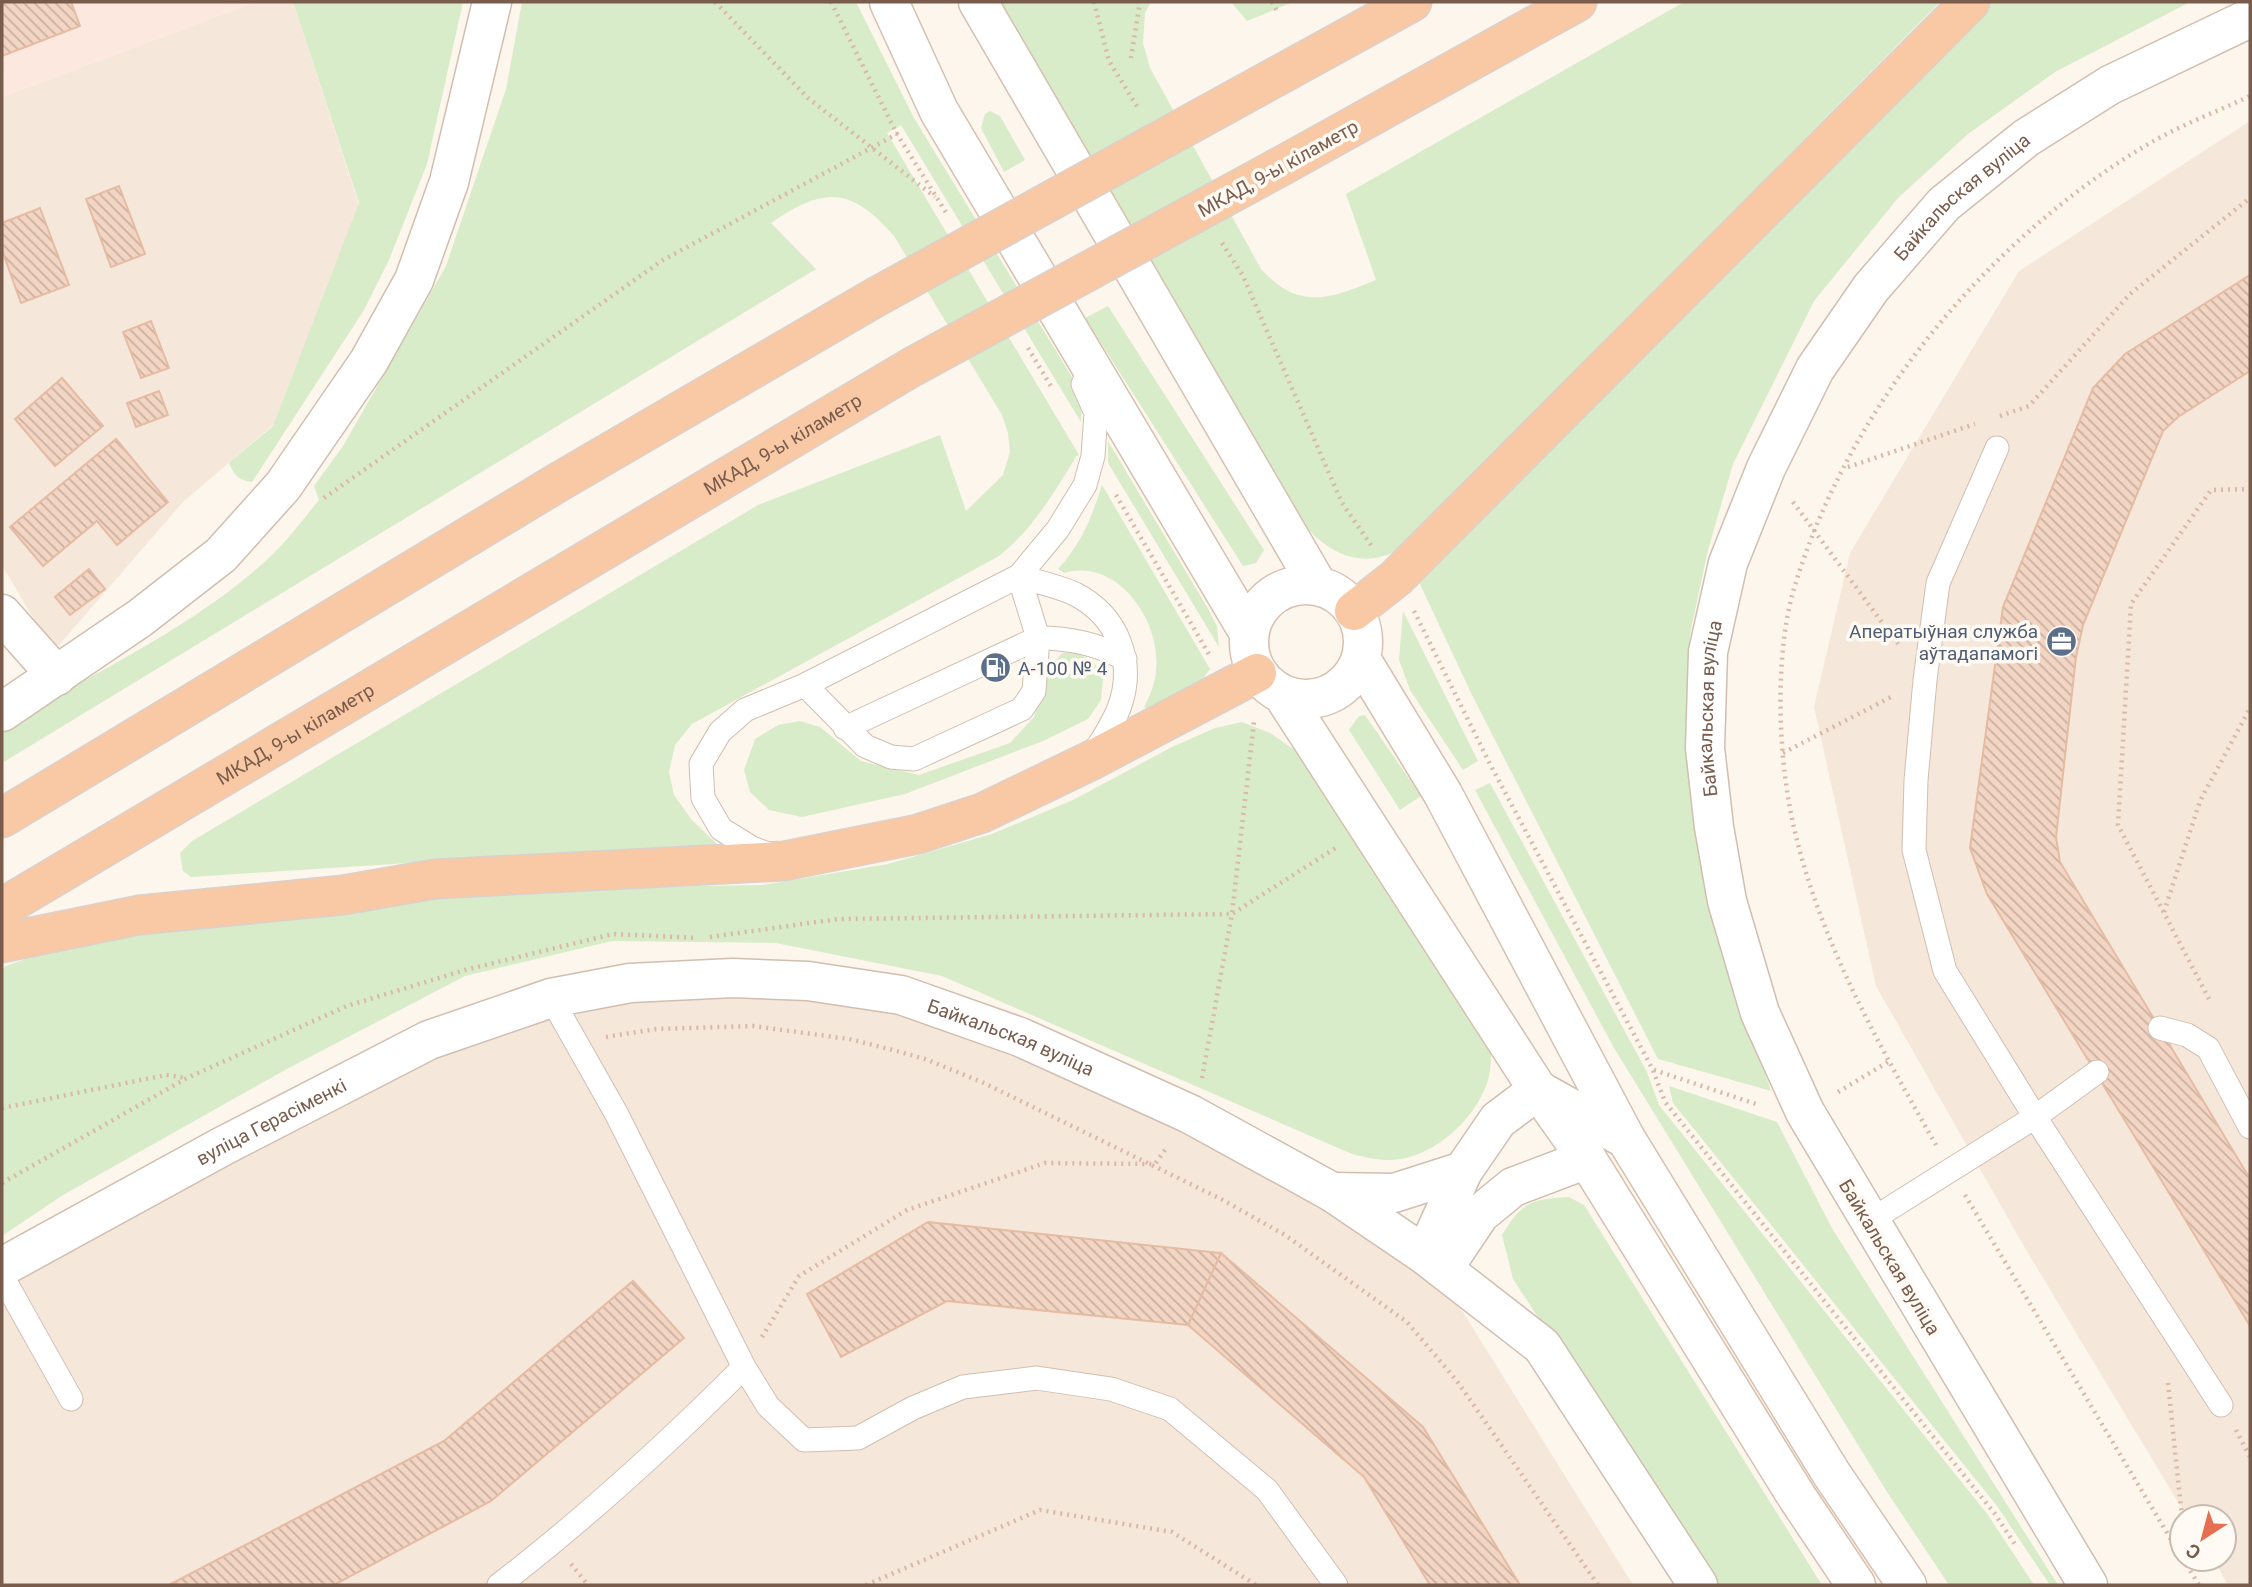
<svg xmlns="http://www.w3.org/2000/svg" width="2252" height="1587" font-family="Roboto,sans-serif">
<defs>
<pattern id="building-back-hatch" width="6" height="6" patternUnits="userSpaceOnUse" patternTransform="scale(1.75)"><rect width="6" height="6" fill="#f3d5c3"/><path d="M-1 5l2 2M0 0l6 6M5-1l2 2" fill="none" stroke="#cab0a1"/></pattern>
</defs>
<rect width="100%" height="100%" fill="#fdf6ec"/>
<path fill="#f5e8da" d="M255,2H293L359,205L274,424L183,502L53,652L2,565V97Z
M2250,121V1585H2228L2213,1559H2224V1517H2187L2025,1248L1876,986L1814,707L1850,553L2019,271Z
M673,988L900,1008L1164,1116L1404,1250L1463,1312L1633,1585H2V1278L471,1036Z"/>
<path fill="#fde8e0" d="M2,2H255L2,97Z"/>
<path fill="#d8ecc9" d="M293,2H463L427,164L389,260L364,310L252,482C238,480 234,475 229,463L273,426L359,203Z
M522,2H856L914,118L1075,382L1082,404L1081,422L901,125L887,133L1079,455L1072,458L1076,457C1053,494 1033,529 999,556L692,724L675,745L669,772L674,795L691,819L721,848L439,861L191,877L183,871L180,853L192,841L758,505L940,435L966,511L1003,475L1010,452L1008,433L1002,415L894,236C850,186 824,187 771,223L816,269L2,763V726C89,676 202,623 274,553C290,537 304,518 319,500L314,486L343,446L446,266L506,89Z
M996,2H1151L1145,13L1143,43L1150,68L1261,269C1299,311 1329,299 1376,280L1346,194L1684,2H1940L1396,551C1363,568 1332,555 1308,529Z
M1231,2H1293L1247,21Z
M1988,2H2190L2055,72L1968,134L1898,198L1814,301L1733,464L1708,550L1690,634L1688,699L1722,943L1771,1091L1658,1059L1472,695L1418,580Z
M990,111L1000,116L1025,160L1004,172L981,128L985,114Z
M1108,306L1264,550L1256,563L1243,566L1085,318Z
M1108,441L1207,607L1217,626L1219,647L1108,463Z
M1102,485L1210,669L1200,683L1154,711L1144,707C1150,696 1155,683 1156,671C1162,621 1117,557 1064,573L1058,569C1081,544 1092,517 1102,485Z
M1403,611L1478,761L1463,770L1410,690L1399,660Z
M1076,652L1094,662L1103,679L1101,700L1088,719L1043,741L905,794L802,817L769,810L750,792L744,770L755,739L778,725L800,721L820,727L861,761L919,775L1010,743L1034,717L1050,667L1062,653Z
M1365,715L1421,796L1400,810L1349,730L1359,716Z
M1242,722L1270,733L1299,753L1491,1048C1491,1060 1491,1074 1486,1086C1473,1120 1437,1153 1401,1159C1384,1162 1369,1158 1352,1154L942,976L776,943L612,941L465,976L285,1070L63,1195L2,1236V969L6,966L55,948L284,907L632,887L763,885L888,864L992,834L1073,800L1172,747L1215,728Z
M1490,783L1647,1072L1659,1105L1988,1515L2034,1585H1949L1887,1492L1614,1048L1475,790Z
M1669,1086L1777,1122L1833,1230L2058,1585H2050L1997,1506L1673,1103Z
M1569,1197L1584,1205L1822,1585H1713L1513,1279L1502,1235C1522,1202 1531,1199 1569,1197Z"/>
<path fill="url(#building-back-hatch)" stroke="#e6bba3" stroke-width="2" d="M2,2H71L80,26L2,56Z
M119,186L145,254L111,267L86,199Z
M40,208L69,285L21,303L2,250V223Z
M2250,275V371L2178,417L2163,431L2083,625L2076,657L2056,837L2060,862L2250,1179V1326L1987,894L1970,848L2003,607L2093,388L2125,354Z
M151,321L169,368L141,378L123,332Z
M62,378L103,426L55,466L15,419Z
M159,391L168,415L136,427L127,403Z
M116,439L168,502L117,545L97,521L43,566L10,527Z
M89,569L105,589L70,615L55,597Z
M928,1222L1221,1253L1188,1325L947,1301L841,1357L807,1294Z
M1221,1253L1423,1427L1520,1585H1430L1364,1477L1188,1325Z
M633,1281L684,1338L491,1501L334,1585H169L444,1441Z"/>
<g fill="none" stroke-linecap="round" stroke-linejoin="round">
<defs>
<path id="service" d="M1997,448L1938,583L1925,680L1916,780L1914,850L1945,971L2035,1117L2221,1405
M1019,576C1037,582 1058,586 1075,594C1118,616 1136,663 1119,708C1113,724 1102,740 1093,755
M805,685L865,746L891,757L914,759L1022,709L1034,691L1038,638L1019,576
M845,728L1038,638C1071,638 1097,644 1125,659
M773,856L752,848L721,829L703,798L701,764L720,732L745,710L805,685L1019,576L1058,529L1085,485L1093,456L1096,413L1083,384
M551,998L616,1113L744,1367L768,1406L804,1440L858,1438L913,1408L963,1387L1037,1378L1111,1389L1170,1409L1267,1490L1336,1585
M2160,1028L2187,1035L2208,1048L2250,1127
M1868,1222L2035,1117L2097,1072
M2,1276L71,1399
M499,1585C586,1518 666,1445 744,1367"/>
<g id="minor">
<path d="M2,614L57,676"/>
<path d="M2,712L140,618L221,555L283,486L369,361L414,280L449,182L492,2"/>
<path id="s1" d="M2088,1585L1805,1112L1760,1013L1727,901L1714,827L1705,748L1708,652L1728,563L1766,468L1815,369L1871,288L1944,204L2026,138L2110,85L2250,18"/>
</g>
<g id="tertiary">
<path d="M1332,1192L1394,1193L1463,1171"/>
<path d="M1425,1255L1463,1171L1498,1120L1538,1090L1626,1139"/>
<path id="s2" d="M2,1267L223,1146L429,1040L551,998L630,983L733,978L808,981L901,995L1020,1037L1190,1114L1332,1192L1425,1255L1542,1346L1698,1585"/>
<path d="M1443,1269L1480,1214L1513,1187L1587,1159"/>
</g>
<path id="secondary" d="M889,2L939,111L1249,633
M978,2L1318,586
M1249 642a57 57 0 1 1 114 0a57 57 0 1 1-114 0Z
M1361,659L1443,794L1626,1139L1831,1473L1907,1585
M1283,695L1538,1090L1587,1159L1797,1497L1856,1585"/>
<g id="trunk">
<path d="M1232,101L1412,2"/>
<path d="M1276,169L1577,2"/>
<path d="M1354,611L1396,578L1970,2"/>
<path d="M2,818L557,483L876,297"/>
<path id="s3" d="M2,908L912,367"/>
<path d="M2,943L139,915L343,895L435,879L784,861L918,834L982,813L1090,761L1257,673"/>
</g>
</defs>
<use href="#service" stroke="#d1beb0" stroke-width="25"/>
<use href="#minor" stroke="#d1beb0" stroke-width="41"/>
<use href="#tertiary" stroke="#d1beb0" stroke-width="41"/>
<use href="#secondary" stroke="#d6c0b0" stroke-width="41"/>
<use href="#trunk" stroke="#dad1cd" stroke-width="41"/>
<path stroke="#d9b8a5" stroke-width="4.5" stroke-dasharray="2 5" stroke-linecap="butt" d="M715,2L808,98L935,197
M831,2L897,134
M1094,2L1109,61L1138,108
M1272,2L1277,11
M1131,58L1140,2
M1222,243L1243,276L1342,503L1373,548
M1028,348L1052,388
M2000,416L2029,406L2130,294L2250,198
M1848,467L1975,424
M1116,495L1210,656
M324,498L663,260L897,134L947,214
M1793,502L1898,644
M1414,611L1491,766L1653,1070L1665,1102L1995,1514L2016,1546
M1783,753L1891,697
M2164,912L2200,801L2250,708
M710,937L838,919L1232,914L1254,722
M2209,999L2118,825L2131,604L2211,490L2250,489
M606,1037L656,1029L753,1026L849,1039L893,1050L925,1059L984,1083L1221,1199L1285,1235L1407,1322L1457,1381L1598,1585
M1654,1070L1759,1105
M1202,1078L1232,914L1337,847
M1838,1092L1888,1062
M2,1108L166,1075L187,1078
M1936,1145C1875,1038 1811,926 1789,803C1778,740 1776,653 1793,592C1846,411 1985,241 2145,146C2178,126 2216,112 2250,96
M2,1183L187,1078L347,1006L465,970L613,934L698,938
M1965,1195L2182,1558
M762,1337L799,1276L907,1210L1045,1163L1155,1164L1167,1147
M2168,1383L2182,1518
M2236,1430L2250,1457
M2183,1559L2199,1585
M571,1564L588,1585
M866,1585L1040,1510L1172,1532L1256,1585"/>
<use href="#service" stroke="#fff" stroke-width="23"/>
<use href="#minor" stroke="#fff" stroke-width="38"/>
<use href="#tertiary" stroke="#fff" stroke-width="38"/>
<use href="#secondary" stroke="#fff" stroke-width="38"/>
<use href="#trunk" stroke="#f9c8a4" stroke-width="38"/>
<defs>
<path id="trunk-bridge" d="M876,297L1232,101
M912,367L1276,169"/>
</defs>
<use href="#trunk-bridge" stroke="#dad1cd" stroke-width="41" stroke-linecap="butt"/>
<use href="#trunk-bridge" stroke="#f9c8a4" stroke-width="38"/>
</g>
<defs>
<symbol id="office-disc" viewBox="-11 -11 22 22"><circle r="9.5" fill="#5c6f8a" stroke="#fffaf3"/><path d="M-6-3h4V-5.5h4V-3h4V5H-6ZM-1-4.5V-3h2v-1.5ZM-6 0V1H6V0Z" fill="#fff"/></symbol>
<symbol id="fuel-disc" viewBox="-11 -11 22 22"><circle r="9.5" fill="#5c6f8a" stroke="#fffaf3"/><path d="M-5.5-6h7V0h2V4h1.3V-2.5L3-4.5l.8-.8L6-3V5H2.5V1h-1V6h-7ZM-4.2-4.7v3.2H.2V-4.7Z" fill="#fff"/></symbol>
</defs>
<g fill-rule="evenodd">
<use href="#office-disc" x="2044" y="624" width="35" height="35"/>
<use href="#fuel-disc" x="978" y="650" width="35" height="35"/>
</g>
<g text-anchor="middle" stroke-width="7" stroke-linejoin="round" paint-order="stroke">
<g font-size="19" fill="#7a5c4d" stroke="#fffaf3">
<text transform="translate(1278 168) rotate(-29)" y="7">МКАД, 9-ы кіламетр</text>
<text dy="7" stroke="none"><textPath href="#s1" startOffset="1559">Байкальская вуліца</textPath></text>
<text dy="7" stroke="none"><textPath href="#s3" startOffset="908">МКАД, 9-ы кіламетр</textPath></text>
<text dy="7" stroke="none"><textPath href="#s1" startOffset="971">Байкальская вуліца</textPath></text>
<text dy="7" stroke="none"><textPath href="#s3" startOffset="341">МКАД, 9-ы кіламетр</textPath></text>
<text dy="7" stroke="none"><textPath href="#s2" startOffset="1083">Байкальская вуліца</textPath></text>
<text dy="7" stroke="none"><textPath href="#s2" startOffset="306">вуліца Герасіменкі</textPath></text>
<text transform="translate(1890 1257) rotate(59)" y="7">Байкальская вуліца</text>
</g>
<g font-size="19" fill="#4e5e75" stroke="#fffaf3" text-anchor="end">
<text x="2038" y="638">Аператыўная служба<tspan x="2038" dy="22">аўтадапамогі</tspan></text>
<text x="1018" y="675" text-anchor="start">А-100 № 4</text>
</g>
</g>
<rect width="2252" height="1587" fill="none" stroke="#7a5c4d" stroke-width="7"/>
<g transform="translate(2203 1538) rotate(216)"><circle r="33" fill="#fffaf3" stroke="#cabbb1" stroke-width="2"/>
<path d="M0-5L12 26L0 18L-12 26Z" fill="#e76f51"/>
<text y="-10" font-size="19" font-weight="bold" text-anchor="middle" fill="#7a5c4d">С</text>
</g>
</svg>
